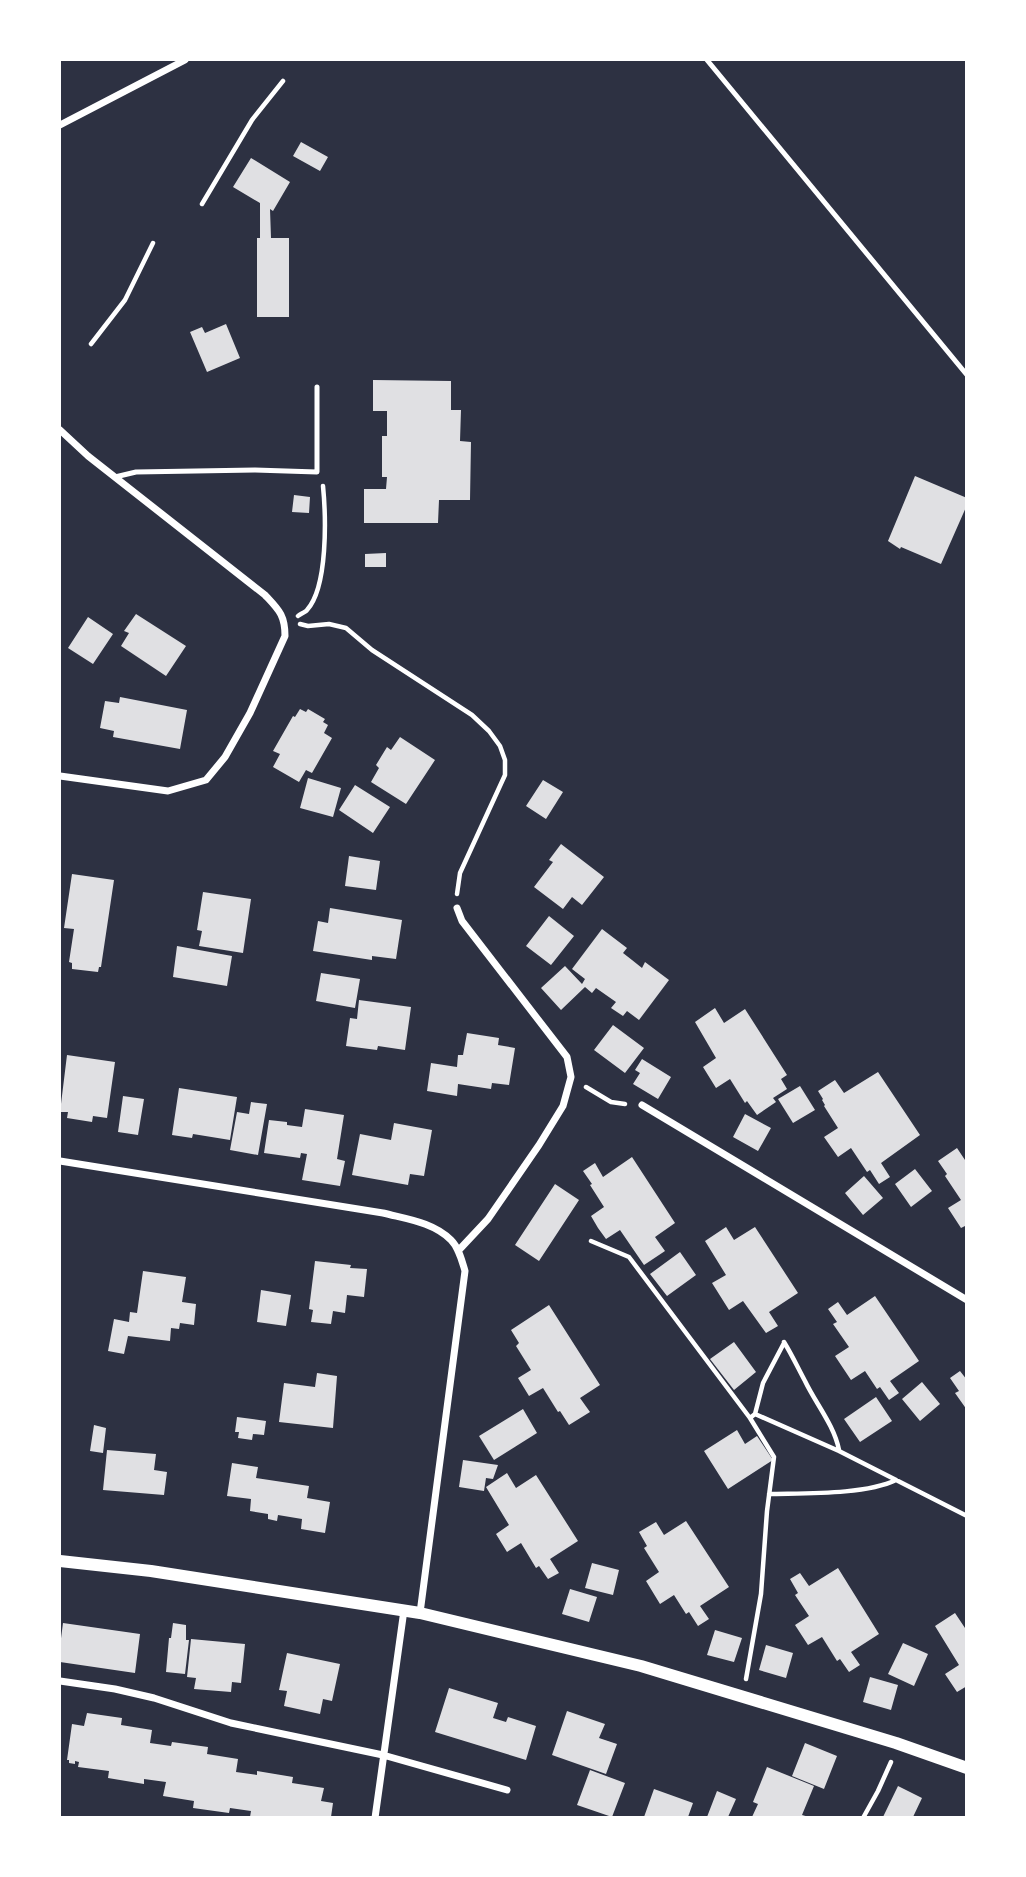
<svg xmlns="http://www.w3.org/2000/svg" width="1026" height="1877" font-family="'Noto Serif',serif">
<rect width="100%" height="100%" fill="#2d3142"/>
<path fill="#e0e0e3" d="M301,142L328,157L320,171L293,156Z
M251,158L290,182L273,211L270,209L271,238H289V317H257V238H260V203L233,187Z
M226,324L240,358L207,372L190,332L202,327L205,333Z
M373,380L451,381V410H461L460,441L471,442L470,500H439L438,523H364V489H386L387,477H382V436H387V411H373Z
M915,476L967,498V505L941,564L901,547L900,549L888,541Z
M294,495L310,497L309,513L292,512Z
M386,553V567H365V554Z
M136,614L186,646L166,676L121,646L129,633L124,631Z
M88,617L113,634L93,664L68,648Z
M120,697L187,710L180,749L113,737L114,731L100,728L105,701L119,703Z
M300,709L306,712L308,709L325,719L323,722L328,725L324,733L332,738L312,773L306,770L299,782L273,767L280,754L273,751L293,716L295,717Z
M400,737L435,760L406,804L371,782L379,768L376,765L387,747L391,750Z
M308,778L341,788L333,817L300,808Z
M543,780L563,792L546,819L526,806Z
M355,785L390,807L373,833L339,810Z
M561,844L604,877L582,905L572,897L563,909L534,887L553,862L549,860Z
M349,856L380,861L376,890L345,886Z
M72,874L114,880L101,967H99L98,972L72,969V963L69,962L74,929L64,928Z
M203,892L251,899L243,953L199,946L202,931L197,930Z
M330,908L402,920L396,959L372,956V960L313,951L318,921L328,923Z
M549,916L574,936L551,965L526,946Z
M602,929L627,948L623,953L632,960L642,968L645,962L669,980L639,1020L627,1011L623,1016L611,1008L616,1002L596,988L592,993L585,987L561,1010L541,988L565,966L582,984L585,979L572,969Z
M177,946L232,956L227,986L173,977Z
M321,973L360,979L355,1008L316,1001Z
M359,1000L411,1007L405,1050L378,1046L377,1050L346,1046L350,1018L357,1019Z
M715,1008L724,1023L745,1009L787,1075L781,1079L787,1089L773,1098L776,1102L757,1115L747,1101L745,1103L730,1079L716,1088L703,1067L716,1058L695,1022Z
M613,1025L644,1048L625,1073L594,1050Z
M467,1033L499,1038L498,1045L515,1048L509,1085L492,1083L491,1089L458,1084L457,1096L427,1091L431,1063L457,1067L458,1055H463Z
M67,1055L115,1062L107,1118L93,1116L92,1122L67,1118L68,1112H60Z
M642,1059L671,1077L658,1099L633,1084L640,1073L635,1070Z
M878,1072L920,1135L881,1163L890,1177L879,1184L870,1170L867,1172L851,1148L838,1157L824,1137L838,1128L824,1106L825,1105L822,1100L823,1099L818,1091L835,1080L844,1093Z
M800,1086L815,1110L793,1123L778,1099Z
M179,1088L237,1097L230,1140L193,1134L192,1138L172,1135Z
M123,1096L144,1099L138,1135L118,1132Z
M251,1102L267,1104L258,1155L230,1150L237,1112L249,1114Z
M305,1109L344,1115L337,1159L345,1161L340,1186L302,1180L307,1154L301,1153L300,1158L264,1153L269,1120L287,1122V1125L302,1127Z
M745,1114L771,1128L758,1151L733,1137Z
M394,1123L432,1130L424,1176L410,1174L408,1185L352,1175L360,1134L391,1140Z
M957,1148L967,1163V1225L961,1228L948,1208L961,1200L945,1176L947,1174L938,1161Z
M632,1157L675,1223L655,1237L665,1251L644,1265L620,1230L606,1239L598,1228L591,1216L604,1207L590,1185L592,1184L583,1171L595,1163L603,1177Z
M915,1169L932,1191L911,1207L895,1184Z
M864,1176L883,1198L863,1215L845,1193Z
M555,1184L579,1200L539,1261L515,1245Z
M726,1227L734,1240L755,1227L798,1293L769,1312L778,1326L766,1333L743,1301L729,1310L712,1283L726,1275L705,1241Z
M680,1252L696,1275L667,1296L650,1274Z
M315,1261L351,1265L350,1268L367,1269L364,1297L347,1295L345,1313L333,1311L331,1324L311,1322L313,1310L309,1309Z
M143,1271L186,1277L182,1302L196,1304L194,1325L180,1323L179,1329L171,1328L170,1341L128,1336L124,1354L108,1351L114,1319L129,1322L130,1312L137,1313Z
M261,1290L291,1295L286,1326L257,1322Z
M875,1296L919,1361L890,1381L899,1393L889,1400L880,1387L877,1389L865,1371L851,1380L835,1356L849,1347L833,1324L837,1322L828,1309L838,1302L847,1315Z
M549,1305L600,1385L580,1398L590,1412L569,1425L560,1411L558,1412L543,1388L529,1396L518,1378L531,1370L516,1346L519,1343L511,1330Z
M734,1342L756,1372L734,1390L710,1359Z
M960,1371L967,1380V1410L955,1393L959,1391L950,1378Z
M317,1373L337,1376L333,1428L279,1422L284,1383L315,1387Z
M922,1382L940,1404L920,1421L902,1399Z
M876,1397L892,1421L860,1442L844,1419Z
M523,1409L537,1433L494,1460L479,1436Z
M237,1417L266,1421L264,1435L253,1434L252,1440L238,1438L239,1432H235Z
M94,1425L106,1428L103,1453L90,1451Z
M737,1430L745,1444L757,1436L773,1460L728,1489L704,1451Z
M107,1450L156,1454L154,1470L167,1472L164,1495L103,1490Z
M463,1460L498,1465L493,1479L486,1478L484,1491L459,1487Z
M232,1463L258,1467L256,1478L309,1486L307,1498L330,1502L325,1533L301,1529L302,1519L278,1515L277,1521L268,1519V1514L250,1511L251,1499L227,1496Z
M507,1473L516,1488L536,1475L578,1541L550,1559L559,1573L548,1579L539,1566L536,1568L521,1543L507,1552L496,1534L509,1525L486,1487Z
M686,1521L729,1587L700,1606L709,1619L698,1626L689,1612L686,1614L674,1595L660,1604L646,1581L659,1572L644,1548L647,1546L639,1532L656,1522L664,1535Z
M592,1563L619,1570L613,1595L585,1588Z
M838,1568L879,1634L851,1652L860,1665L849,1672L840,1659L837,1661L822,1637L808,1645L795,1625L809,1616L795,1595L798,1593L790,1579L800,1573L809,1586Z
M570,1589L597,1597L589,1622L562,1614Z
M955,1613L965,1628L967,1627V1686L957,1692L945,1674L959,1665L935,1626Z
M63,1623L140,1634L135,1673L60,1662V1646Z
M173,1623L186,1625V1640H189L185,1674L166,1672L169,1638H171Z
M715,1630L742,1638L734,1662L707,1655Z
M191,1639L245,1644L241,1683L232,1682L231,1692L194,1689L196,1678L187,1677Z
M903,1643L928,1654L914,1686L888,1674Z
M766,1645L793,1653L786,1678L759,1670Z
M287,1653L340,1664L332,1701L323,1699L320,1714L284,1706L287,1691L279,1690Z
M870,1677L898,1685L891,1710L863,1702Z
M449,1688L498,1703L493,1718L506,1722L508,1717L536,1726L526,1760L435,1732Z
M567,1711L605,1724L599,1738L617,1744L606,1774L552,1755Z
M87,1713L122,1718L121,1725L152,1730L150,1743L171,1746L172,1742L208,1747L207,1754L238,1759L236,1772L257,1775V1771L293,1777L292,1783L324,1788L321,1801L333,1803L331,1817H250L251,1811L230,1808L229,1813L193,1808L194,1801L163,1796L166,1782L144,1779V1784L108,1778L109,1771L78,1767L79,1762L75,1761V1764L69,1763V1760H67L72,1724L84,1726Z
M805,1743L837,1756L824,1789L792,1776Z
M767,1767L814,1786L802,1815L809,1817H752L758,1804L753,1802Z
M590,1770L625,1783L612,1817L577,1805Z
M898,1786L922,1798L913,1817H883Z
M654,1789L693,1803L688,1817H644Z
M717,1791L736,1799L728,1817H707Z"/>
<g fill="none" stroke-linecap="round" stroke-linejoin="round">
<path stroke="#fff" stroke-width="4.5" d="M202,204L252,120L283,81
M91,344L125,300L153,243
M298,616C300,614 306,612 307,610C328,587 326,517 323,486
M300,624L308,626L329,624L346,628L372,650L472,715L489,731L500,746L505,760V775L460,873L457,894
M586,1087L611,1102L625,1104
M591,1241L629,1257L750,1418L774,1457L767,1511L761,1594L746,1679
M784,1342C792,1355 798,1368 805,1381C816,1404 834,1425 839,1450
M755,1414L763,1383L784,1343
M750,1418L755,1414L839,1451L967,1516
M769,1494C804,1493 865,1495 896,1480
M863,1818L878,1791L891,1762"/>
<path stroke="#fff" stroke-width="5" d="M707,60L967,375
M115,477L136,472L255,470L317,472V387"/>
<path stroke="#fff" stroke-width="7" d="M60,125L185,60
M60,430L88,456L265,595C279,610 285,615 285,636L250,713L225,757L206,780L168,791L60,776
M457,908L462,921L567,1057L571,1077L563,1106L539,1145L488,1219L458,1251
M642,1105L967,1300
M60,1161L383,1213C406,1219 433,1222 451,1240C459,1248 462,1261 465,1271L420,1613
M60,1681L115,1689L154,1698L231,1723L383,1755L507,1790
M375,1818L404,1610"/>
<path stroke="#fff" stroke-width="12" d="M60,1561L151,1571L420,1613L641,1666L896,1743L967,1768"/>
</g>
<rect width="1026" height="1877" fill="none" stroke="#ffffff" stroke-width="122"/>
</svg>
